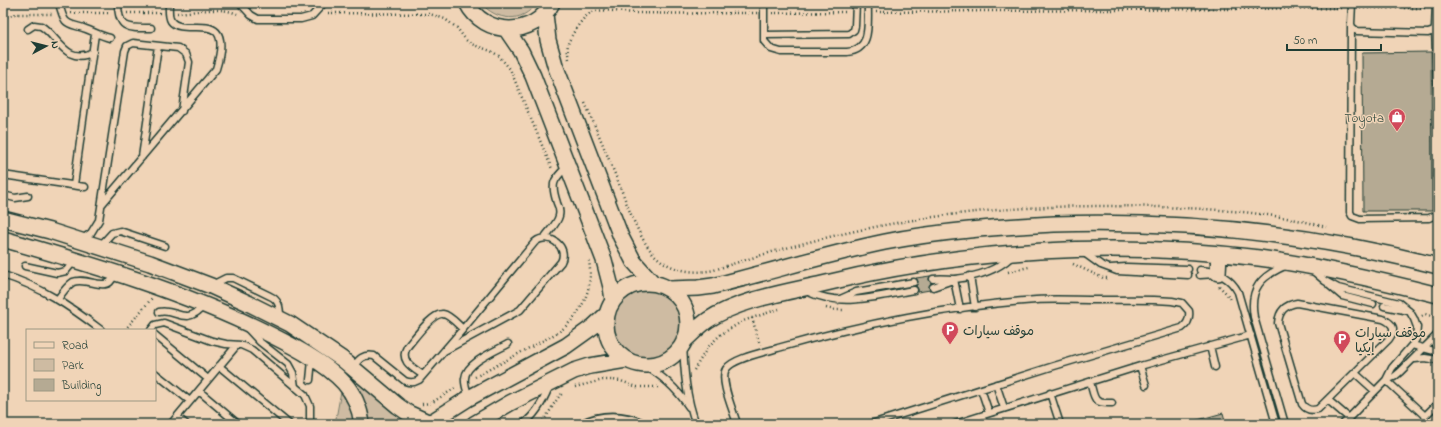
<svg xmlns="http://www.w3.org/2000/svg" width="1441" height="427" font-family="'Indie Flower','Playpen Sans Arabic',sans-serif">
<rect width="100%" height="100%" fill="#f0d4b7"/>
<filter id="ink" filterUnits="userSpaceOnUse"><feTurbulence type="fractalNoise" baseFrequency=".025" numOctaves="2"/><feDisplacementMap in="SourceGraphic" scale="8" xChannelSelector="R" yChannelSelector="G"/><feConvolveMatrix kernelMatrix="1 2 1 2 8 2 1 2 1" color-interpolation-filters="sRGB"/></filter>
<g filter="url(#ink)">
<path fill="#cebba2" stroke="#767c6b" d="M481,3H536C523,24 496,21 481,3Z
M612 324a34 34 0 1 1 68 0a34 34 0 1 1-68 0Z
M341,364L404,419L405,424H368C365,396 359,387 338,369Z
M341,391L352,402L358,424H335Z"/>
<path fill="#b5aa93" stroke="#1f3d34" d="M1431,52L1432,211H1363L1362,53Z
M930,276L929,279L931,283L929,286L930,290L918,292V289L916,286L918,282L916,278Z
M1223,413L1226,424H1195L1194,421Z"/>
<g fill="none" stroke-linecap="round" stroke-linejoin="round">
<defs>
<path id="service" d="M59,3C65,27 66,22 86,29C94,32 101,36 110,38
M118,3C118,30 129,28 151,28
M240,3L251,15L258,19H301L312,16L324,3
M764,3V41L771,49L781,52H847C873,50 867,22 868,3
M1352,3L1351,24L1352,27L1357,31L1428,33L1434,31L1435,28L1436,3
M1351,24L1350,212L1352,216L1360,219L1429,218L1438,214
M1435,28L1438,106
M28,29L34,25L41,26C58,36 66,66 93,52
M764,35L849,34L854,30L855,26L856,3
M142,157L158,46
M3,175L85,187
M74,185L95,34
M3,195L15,198L28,196
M102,204L216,69C236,4 184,39 171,21C168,16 169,9 169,3
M545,237C549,231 557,224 559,216C560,212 559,207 557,203C551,185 552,180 567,167
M81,240L91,233L99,220L125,51L127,46L133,43L178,48L186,54L189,62L182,111
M100,246L112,233L120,231L165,246
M1083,252L1101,265L1117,271L1188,275
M25,266L57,273L66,271L74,261
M1111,268L1126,267L1188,269
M1200,270C1217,271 1230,277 1238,292L1276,424
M1312,270L1325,281L1338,288L1399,303L1410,312L1414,319L1417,327L1416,339L1412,345L1392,368L1386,380L1343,424
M3,275C40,286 71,307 101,330
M1200,275L1216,274
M970,276L975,307
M933,279C940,278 948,279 955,279C975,277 996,271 1011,257
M954,279L960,309
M212,285L226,278H233L270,296C279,300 280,307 280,317
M1329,285L1342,296L1373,304
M933,287L953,280
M806,291C841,308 878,296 914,290
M58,299C62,293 67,286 73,282C85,277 102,289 110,282C112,280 114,276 115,274
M838,300L856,292L914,282
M1297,303L1383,319C1394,324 1396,329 1389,339L1318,409C1311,411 1306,410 1302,404L1278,323C1279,311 1285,305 1297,303Z
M1384,306L1409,311
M159,312C177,308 184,327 204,306
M247,328L260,342L288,364L293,373L295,387
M151,330L155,325L164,323L212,341L226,344L241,345L252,350L305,395L310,406V424
M155,335L208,379
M683,342C684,370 686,398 696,424
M1412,345L1438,352
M1210,346L1215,367
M1415,359L1425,358L1438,360
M643,365C662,375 677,389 689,407
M219,366L289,424
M1140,366L1146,385
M353,367C359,359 363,354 374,356L405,381C410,383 414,383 419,380L463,329L535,242C549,231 569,247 561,262L520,310L444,351
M155,373L190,401
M1355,373L1375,391
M423,375C413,368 399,361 407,347C414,339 433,312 443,314C450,315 458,325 463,329
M310,380L312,360
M1386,380L1425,416L1438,403
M1386,380L1394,377L1400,372L1438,334
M1090,382C1095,398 1092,404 1112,403
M996,384L1004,408
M981,389L989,413
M199,391L238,424
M1050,393L1060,424
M469,397C467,391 464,384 465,378C466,363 495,351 508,344
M1328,400L1349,418
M177,417L186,424
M171,424L237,345
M523,424C536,415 543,402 549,387
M580,424C602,413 624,414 646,424
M737,424C734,412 719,380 726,369C733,358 766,352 778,348C862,324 949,306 1036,300C1056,299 1076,300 1097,300C1122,300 1147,299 1172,301L1182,303L1189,311C1190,319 1188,324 1182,328L1054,366L871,424
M955,424L1140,366L1251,335
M1285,424L1254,317C1249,288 1261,276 1287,265"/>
<path id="tertiary" d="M467,3C484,37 535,38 552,3
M545,14L548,40L555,65L621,237L634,262L653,283
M506,29L521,51L533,76L604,260L611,287L613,300
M3,219L50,231L150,263L211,286L248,303L290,324L342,359L398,406L408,413L430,423
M3,239C93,265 182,291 265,332C291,345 325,362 344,383C355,395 360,409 362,424
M1218,273L1219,254
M606 324a41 41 0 1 1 82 0a41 41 0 1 1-82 0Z
M669,289L698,288L713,286C770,272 827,254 885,242C941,231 997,227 1054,224C1186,220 1310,233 1438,266
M684,341C692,334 699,326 708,320C738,300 787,292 822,284C964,249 1114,240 1259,258C1320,266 1379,280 1438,295
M428,424L469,398L566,346L594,326L606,315
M474,424L510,403L574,371L590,366L626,360"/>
</defs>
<use href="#service" stroke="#1f3d34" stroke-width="9"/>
<use href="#tertiary" stroke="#1f3d34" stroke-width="18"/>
<path stroke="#1f3d34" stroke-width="2.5" stroke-dasharray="1 3" stroke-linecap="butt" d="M1360,8H1427
M876,12L1343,8
M71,13H110
M127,13H160
M177,13C195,12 221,6 237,14
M328,13L430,14L445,19L457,28L466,40L471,44L491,51L499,56L510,69L552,169
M772,13L847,12
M3,18L16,14H54
M569,59C568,54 567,49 568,44C571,35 583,16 592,12C603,8 625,13 637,13C677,14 717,13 757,13
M585,103C597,130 608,157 619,184C628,206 640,244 659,259C674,271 695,274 714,270C795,243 881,222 966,213C1030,206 1095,205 1159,207C1215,209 1273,212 1326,227
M1073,264L1103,278H1107
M1008,272L1029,267
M1219,286L1227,294L1230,300
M826,308L835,310H845
M1422,316L1425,314L1438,318
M752,318L760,345
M125,330L152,298
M694,370L708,347L720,335L743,321L779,309
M475,377L559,332C581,315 594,290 589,261
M575,387L603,380H612L621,381L637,387H660
M422,404L431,403L457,387
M540,424C550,415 553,401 563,393"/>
<use href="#service" stroke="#f0d4b7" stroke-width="6"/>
<use href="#tertiary" stroke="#f0d4b7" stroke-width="15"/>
</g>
</g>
<defs>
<symbol id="shop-pin" viewBox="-11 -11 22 30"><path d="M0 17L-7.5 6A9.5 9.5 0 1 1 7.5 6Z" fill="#d1495b" stroke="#f0d4b7"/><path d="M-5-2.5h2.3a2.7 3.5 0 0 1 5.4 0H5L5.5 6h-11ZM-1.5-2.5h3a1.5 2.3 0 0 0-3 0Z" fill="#fff"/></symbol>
<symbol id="parking-pin" viewBox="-11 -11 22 30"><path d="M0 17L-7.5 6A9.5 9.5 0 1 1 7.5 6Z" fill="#d1495b" stroke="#f0d4b7"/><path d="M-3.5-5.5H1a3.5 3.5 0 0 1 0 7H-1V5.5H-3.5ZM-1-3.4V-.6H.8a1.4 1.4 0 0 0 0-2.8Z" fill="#fff"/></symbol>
</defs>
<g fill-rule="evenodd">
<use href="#shop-pin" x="1387" y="107" width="20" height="27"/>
<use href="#parking-pin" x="940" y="320" width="20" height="27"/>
<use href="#parking-pin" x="1332" y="329" width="20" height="27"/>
</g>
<g text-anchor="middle" stroke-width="3" stroke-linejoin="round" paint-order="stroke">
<g font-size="13" fill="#1f3d34" stroke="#f0d4b7" text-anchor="start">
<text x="1384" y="122" text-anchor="end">Toyota</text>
<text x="963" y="335">موقف سيارات</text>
<text x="1355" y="337">موقف سيارات<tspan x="1355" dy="15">إيكيا</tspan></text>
</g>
</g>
<rect width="1441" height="427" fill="none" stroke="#f0d4b7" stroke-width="16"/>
<rect x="8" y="8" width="1425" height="411" fill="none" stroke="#1f3d34" stroke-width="1.5" filter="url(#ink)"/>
<rect x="26" y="329" width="130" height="72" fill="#f0d4b7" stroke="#9c9883"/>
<rect x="34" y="342" width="20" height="6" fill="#f0d4b7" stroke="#9c9883"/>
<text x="62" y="349" font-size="12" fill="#1f3d34">Road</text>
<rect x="34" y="359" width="20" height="12" fill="#cebba2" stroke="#9c9883"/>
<text x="62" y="369" font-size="12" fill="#1f3d34">Park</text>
<rect x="34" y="379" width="20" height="12" fill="#b5aa93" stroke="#9c9883"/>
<text x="62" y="389" font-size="12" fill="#1f3d34">Building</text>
<g transform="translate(46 46) rotate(83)" stroke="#f0d4b7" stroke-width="3" paint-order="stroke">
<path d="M0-3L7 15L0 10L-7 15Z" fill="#1f3d34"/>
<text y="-6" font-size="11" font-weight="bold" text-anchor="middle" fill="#1f3d34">N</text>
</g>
<path d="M1287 44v6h94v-6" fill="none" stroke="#1f3d34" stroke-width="2"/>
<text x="1293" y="44" font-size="12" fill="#1f3d34" stroke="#f0d4b7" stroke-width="3" paint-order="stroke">50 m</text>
</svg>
